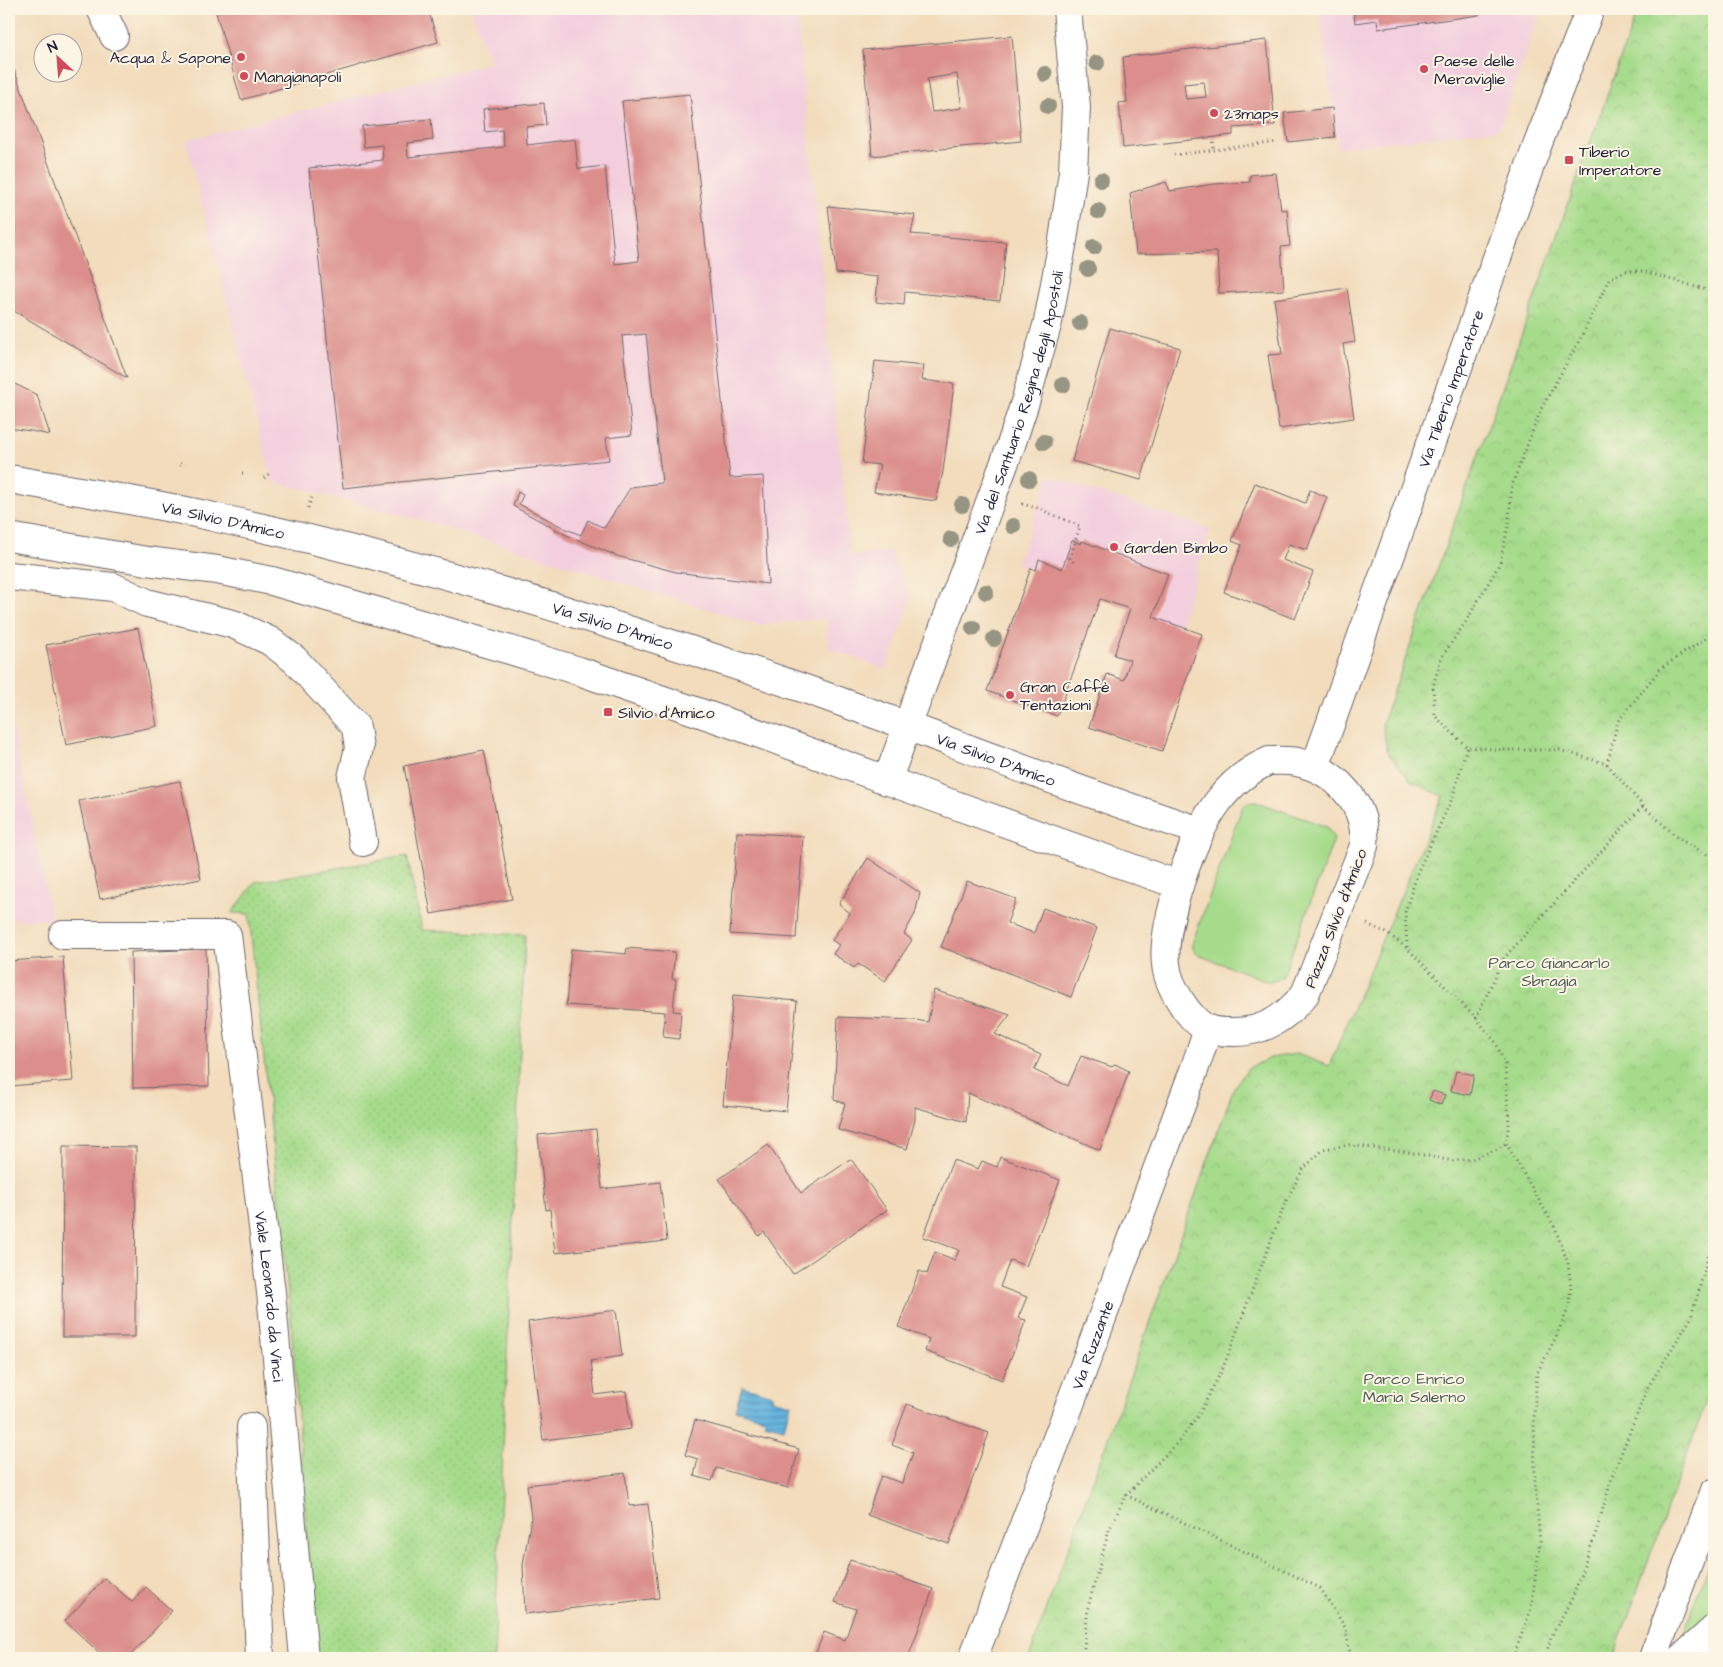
<svg xmlns="http://www.w3.org/2000/svg" width="1723" height="1667" font-family="'Architects Daughter',sans-serif">
<defs>
<pattern id="park-crowns" width="20" height="18" patternUnits="userSpaceOnUse" patternTransform="scale(1.25)"><rect width="20" height="18" fill="#a6db8b"/><path d="M2 6a3 3 0 1 1 6 0M12 15a3 3 0 1 1 6 0" fill="none" stroke="#8fbc79"/></pattern>
<pattern id="garden-dots" width="8" height="8" patternUnits="userSpaceOnUse" patternTransform="scale(1.25)"><rect width="8" height="8" fill="#a6db8b"/><path d="M2 2h.1M6 6h.1" fill="none" stroke="#8fbc79" stroke-width="1.8" stroke-linecap="round"/></pattern>
<pattern id="water-rules" width="6" height="5" patternUnits="userSpaceOnUse" patternTransform="scale(1.25)"><rect width="6" height="5" fill="#62b2dd"/><path d="M0 2.5h6" fill="none" stroke="#5090b4"/></pattern>
</defs>
<rect width="100%" height="100%" fill="#fcf5e5"/>
<filter id="ink" filterUnits="userSpaceOnUse"><feTurbulence type="fractalNoise" baseFrequency=".02" numOctaves="2"/><feDisplacementMap in="SourceGraphic" scale="10" xChannelSelector="R" yChannelSelector="G"/><feConvolveMatrix kernelMatrix="1 2 1 2 8 2 1 2 1" color-interpolation-filters="sRGB"/></filter>
<filter id="wash" filterUnits="userSpaceOnUse"><feTurbulence type="fractalNoise" baseFrequency=".0096" numOctaves="4" result="noise"/><feDisplacementMap in="SourceGraphic" scale="20" xChannelSelector="R" yChannelSelector="G"/><feGaussianBlur stdDeviation="1.12" result="paint"/><feColorMatrix in="noise" values="0 0 0 0 0 0 0 0 0 0 0 0 0 0 0 0 0 1.4 0 .05"/><feComposite in="paint" operator="in"/></filter>
<g filter="url(#wash)">
<rect width="100%" height="100%" fill="#f2dcbc"/>
<path fill="#f3cfde" d="M471,9H849L797,18L850,556L890,551L911,598L886,670L828,648L826,618L759,625L424,521L271,481L270,473L186,140L490,63Z
M1319,9H1541L1499,129L1338,148Z
M1049,476L1210,529L1180,626L1100,599L1081,654L1011,625L1031,568L1017,565Z
M9,706L23,778L52,920L9,919Z"/>
<path fill="#a6db8b" stroke="#647e63" d="M1255,801L1327,827L1334,839L1283,976L1277,980L1270,982L1198,955L1193,949V941L1242,808L1247,802Z
M1714,1551V1603L1712,1610L1682,1639Z"/>
<path fill="url(#park-crowns)" stroke="#647e63" d="M1638,9H1708L1714,11V1380L1613,1658H1029L1234,1087L1248,1068L1270,1058L1297,1054L1329,1066L1443,796L1411,781L1388,753L1382,724Z"/>
<path fill="url(#garden-dots)" stroke="#647e63" d="M407,856L422,930L525,935L494,1658H316L291,1321L249,914L232,913L255,882Z"/>
<path fill="url(#water-rules)" stroke="#426a8c" d="M742,1386L773,1395L772,1399L791,1404L784,1428L764,1423L765,1418L735,1410Z"/>
<g id="blocks">
<path fill="#db8e8b" fill-rule="evenodd" d="M215,9H428L438,42L241,100Z
M1353,9H1478L1479,15L1378,29L1377,20L1355,23Z
M1012,36L1021,141L872,156L863,50ZM957,74L962,108L932,112L927,79Z
M1267,40L1275,125L1233,128V135L1123,148L1119,103L1127,102L1123,57ZM1204,82L1206,97L1186,99L1184,84Z
M9,56L127,378L9,308Z
M690,94L730,478L763,476L768,584L676,572L617,556L564,534L513,506L518,492L523,495L519,504L566,529L581,535L588,520L604,528L631,487L662,483L646,334L622,336L632,435L606,438L609,460L343,488L309,168L383,160L382,145L364,147L362,126L431,119L433,140L407,143L408,157L504,147L502,130L485,132L483,109L544,103L546,125L526,127L527,145L575,139L578,169L605,166L615,264L639,261L622,101Z
M1332,108L1335,137L1288,142L1284,113Z
M1276,173L1281,210L1287,209L1290,246L1281,247L1284,290L1219,293L1217,252L1136,254L1130,193L1166,182L1170,191L1214,184L1250,182V175Z
M828,206L915,215L911,234L1006,242L1000,301L905,292L904,305L876,302L878,277L836,273Z
M1347,288L1355,342L1343,344L1354,418L1279,429L1268,355L1282,354L1274,299Z
M1110,328L1180,348L1141,480L1072,461Z
M875,361L924,366L922,380L954,384L943,472L936,501L874,492L880,465L862,463Z
M9,381L37,395L50,435L31,431L9,428Z
M1255,483L1305,503L1310,490L1327,497L1307,550L1289,544L1283,560L1313,572L1295,619L1224,592L1242,545L1232,541Z
M1072,540L1081,544L1082,541L1168,574L1153,617L1202,634L1162,751L1089,727L1107,674L1124,680L1130,660L1114,655L1130,609L1100,599L1057,716L987,691L1031,568L1036,570L1039,559L1062,569Z
M138,628L157,726L66,745L46,645Z
M484,750L512,899L431,914L404,766Z
M180,781L201,879L100,899L79,801Z
M737,832L803,836L796,938L730,934Z
M868,858L920,893L915,914L904,934L912,940L885,981L858,964L854,968L833,954L839,945L832,940L850,913L839,904Z
M967,881L1016,899L1007,923L1034,933L1043,908L1097,928L1071,997L941,947Z
M627,948L675,952L672,979H676L673,1011L681,1012L679,1039L663,1037L665,1012L566,1005L571,949L626,954Z
M206,949L209,1086L133,1088L131,952Z
M63,957L73,1081L9,1086V961Z
M934,990L1010,1015L995,1034L1041,1055L1034,1070L1068,1086L1081,1056L1112,1067L1115,1064L1129,1071L1100,1150L968,1093L966,1122L915,1107V1120L907,1149L838,1130L845,1103L834,1100L838,1017L914,1020L928,1022Z
M733,995L797,1001L786,1111L723,1105Z
M1456,1071L1474,1075L1470,1095L1451,1091Z
M1433,1091L1445,1095L1441,1105L1429,1100Z
M596,1129L602,1189L660,1182L667,1241L555,1253L550,1209L546,1210L538,1135Z
M768,1145L801,1193L851,1159L887,1210L793,1274L764,1232L759,1236L719,1179Z
M63,1146L136,1147L135,1337H62Z
M1000,1157L1060,1180L1026,1266L1010,1260L1000,1287L1027,1297L1018,1318L1026,1320L1002,1380L925,1351L929,1339L898,1327L919,1271L927,1274L935,1252L955,1260L959,1250L923,1237L953,1160L978,1169L982,1161L997,1167Z
M616,1310L622,1356L591,1361L595,1395L626,1391L631,1429L543,1440L528,1322Z
M907,1404L989,1433L949,1544L867,1515L881,1476L902,1483L913,1453L892,1445Z
M695,1420L799,1449L788,1488L716,1468L712,1481L694,1476L698,1459L685,1455Z
M625,1473L629,1506L648,1504L659,1598L525,1614L523,1565L531,1518L527,1485Z
M850,1560L933,1589L908,1658H814L824,1632L845,1640L856,1609L835,1602Z
M105,1578L132,1602L146,1587L172,1611L128,1658H105L65,1621Z"/>
</g>
</g>
<g filter="url(#ink)">
<use href="#blocks" fill-opacity="0" stroke="#6b6368" stroke-width="1"/>
<g fill="none" stroke-linecap="round" stroke-linejoin="round">
<defs>
<g id="minor">
<path d="M101,9L114,36"/>
<path id="s1" d="M9,479C78,491 149,502 218,518C411,560 601,619 788,683C926,731 1061,786 1200,831"/>
<path d="M9,537L147,561L217,570L272,581L510,650L579,671L741,727L930,796L1179,885"/>
<path d="M9,576L113,587L147,603L233,624L270,641L295,660L356,727L359,748L352,778L363,842"/>
<path d="M1269,761C1278,761 1288,760 1297,762C1336,770 1368,805 1364,846L1305,994C1286,1017 1265,1032 1234,1032C1227,1032 1215,1032 1208,1029C1198,1025 1187,1012 1181,1002C1174,991 1167,978 1166,964C1161,925 1193,835 1217,803C1231,784 1248,770 1269,761Z"/>
<path id="s2" d="M1315,767L1537,146L1590,9"/>
<path id="s3" d="M887,781L1010,448L1026,399L1048,322L1063,240L1073,172L1076,107L1067,9"/>
<path id="s4" d="M63,935H227L271,1292L304,1658"/>
<path d="M251,1427L260,1658"/>
<path id="s5" d="M973,1658L1063,1423L1194,1070L1208,1029"/>
</g>
<path id="major" d="M1653,1658L1714,1493
M1682,1658L1714,1629"/>
</defs>
<use href="#minor" stroke="#6b6368" stroke-width="30"/>
<use href="#major" stroke="#6b6368" stroke-width="30"/>
<path stroke="#6b6368" stroke-width="3" stroke-dasharray="1 4" stroke-linecap="butt" d="M1213,137L1214,150
M1174,155L1278,142
M1714,292L1642,271H1625L1609,279L1583,334L1541,409L1512,485L1508,527L1500,563L1465,623L1441,658L1433,687L1435,716L1467,747L1506,750H1560L1607,764L1643,806L1679,839L1714,858
M180,464L185,465
M242,473H244
M264,478L270,473
M1022,504L1037,508L1080,526L1070,558L1074,563
M308,508L312,497
M1607,764L1618,721L1661,668L1714,633
M1367,924L1385,932L1407,948L1476,1018L1496,1043L1505,1064L1509,1124L1506,1143L1555,1228L1568,1263L1571,1286L1568,1309L1555,1339L1537,1373L1534,1417L1535,1485L1540,1541L1531,1609L1513,1658
M1407,947L1405,912L1419,869L1452,799L1467,747
M1476,1018L1504,958L1643,806
M1126,1495L1320,1588L1345,1627L1351,1658
M1083,1658L1088,1607L1109,1530L1126,1495L1181,1439L1201,1411L1223,1368L1285,1203L1303,1169L1324,1149L1349,1145L1408,1152L1453,1161L1472,1159L1495,1150L1506,1143
M1545,1658L1551,1637L1573,1596L1596,1532L1613,1474L1648,1387L1691,1318L1714,1236"/>
<use href="#minor" stroke="#fff" stroke-width="28"/>
<use href="#major" stroke="#fff" stroke-width="28"/>
</g>
<g fill="#969482">
<circle cx="1097" cy="63" r="8"/>
<circle cx="1045" cy="74" r="8"/>
<circle cx="1048" cy="106" r="8"/>
<circle cx="1101" cy="180" r="8"/>
<circle cx="1098" cy="211" r="8"/>
<circle cx="1094" cy="247" r="8"/>
<circle cx="1088" cy="269" r="8"/>
<circle cx="1080" cy="323" r="8"/>
<circle cx="1063" cy="385" r="8"/>
<circle cx="1044" cy="442" r="8"/>
<circle cx="1029" cy="479" r="8"/>
<circle cx="962" cy="505" r="8"/>
<circle cx="1013" cy="526" r="8"/>
<circle cx="951" cy="539" r="8"/>
<circle cx="986" cy="592" r="8"/>
<circle cx="973" cy="628" r="8"/>
<circle cx="994" cy="639" r="8"/>
</g>
</g>
<g fill="#d1495b" stroke="#fcf5e5" stroke-width="2">
<circle cx="241" cy="57" r="5"/>
<circle cx="1424" cy="69" r="5"/>
<circle cx="244" cy="76" r="5"/>
<circle cx="1214" cy="113" r="5"/>
<rect x="1564" y="155" width="10" height="10" rx="2.5"/>
<circle cx="1114" cy="547" r="5"/>
<circle cx="1010" cy="695" r="5"/>
<rect x="603" y="707" width="10" height="10" rx="2.5"/>
</g>
<g text-anchor="middle" stroke-width="4" stroke-linejoin="round" paint-order="stroke">
<g font-size="16" fill="#22223b" stroke="#fcf5e5" text-anchor="start">
<text x="231" y="63" text-anchor="end">Acqua &amp; Sapone</text>
<text x="1434" y="66">Paese delle<tspan x="1434" dy="18">Meraviglie</tspan></text>
<text x="254" y="82">Mangianapoli</text>
<text x="1224" y="119">23maps</text>
<text x="1579" y="157">Tiberio<tspan x="1579" dy="18">Imperatore</tspan></text>
<text x="1124" y="553">Garden Bimbo</text>
<text x="1020" y="692">Gran Caffè<tspan x="1020" dy="18">Tentazioni</tspan></text>
<text x="618" y="718">Silvio d'Amico</text>
</g>
<g font-size="16" fill="#22223b" stroke="#fcf5e5">
<text dy="6" stroke="none"><textPath href="#s2" startOffset="402">Via Tiberio Imperatore</textPath></text>
<text dy="6" stroke="none"><textPath href="#s3" startOffset="401">Via del Santuario Regina degli Apostoli</textPath></text>
<text dy="6" stroke="none"><textPath href="#s1" startOffset="218">Via Silvio D'Amico</textPath></text>
<text dy="6" stroke="none"><textPath href="#s1" startOffset="622">Via Silvio D'Amico</textPath></text>
<text dy="6" stroke="none"><textPath href="#s1" startOffset="1028">Via Silvio D'Amico</textPath></text>
<text transform="translate(1335 918) rotate(-69)" y="6">Piazza Silvio d'Amico</text>
<text dy="6" stroke="none"><textPath href="#s4" startOffset="528">Viale Leonardo da Vinci</textPath></text>
<text dy="6" stroke="none"><textPath href="#s5" startOffset="335">Via Ruzzante</textPath></text>
</g>
<g font-size="16" fill="#4a5a53" stroke="#fcf5e5">
<text x="1549" y="968">Parco Giancarlo<tspan x="1549" dy="18">Sbragia</tspan></text>
<text x="1414" y="1384">Parco Enrico<tspan x="1414" dy="18">Maria Salerno</tspan></text>
</g>
</g>
<rect width="1723" height="1667" fill="none" stroke="#fcf5e5" stroke-width="30"/>
<g transform="translate(58 58) rotate(334)"><circle r="24" fill="#fcf5e5" stroke="#a5a1a1"/>
<path d="M0-4L9 19L0 12L-9 19Z" fill="#d1495b"/>
<text y="-8" font-size="14" font-weight="bold" text-anchor="middle" fill="#22223b">N</text>
</g>
</svg>
